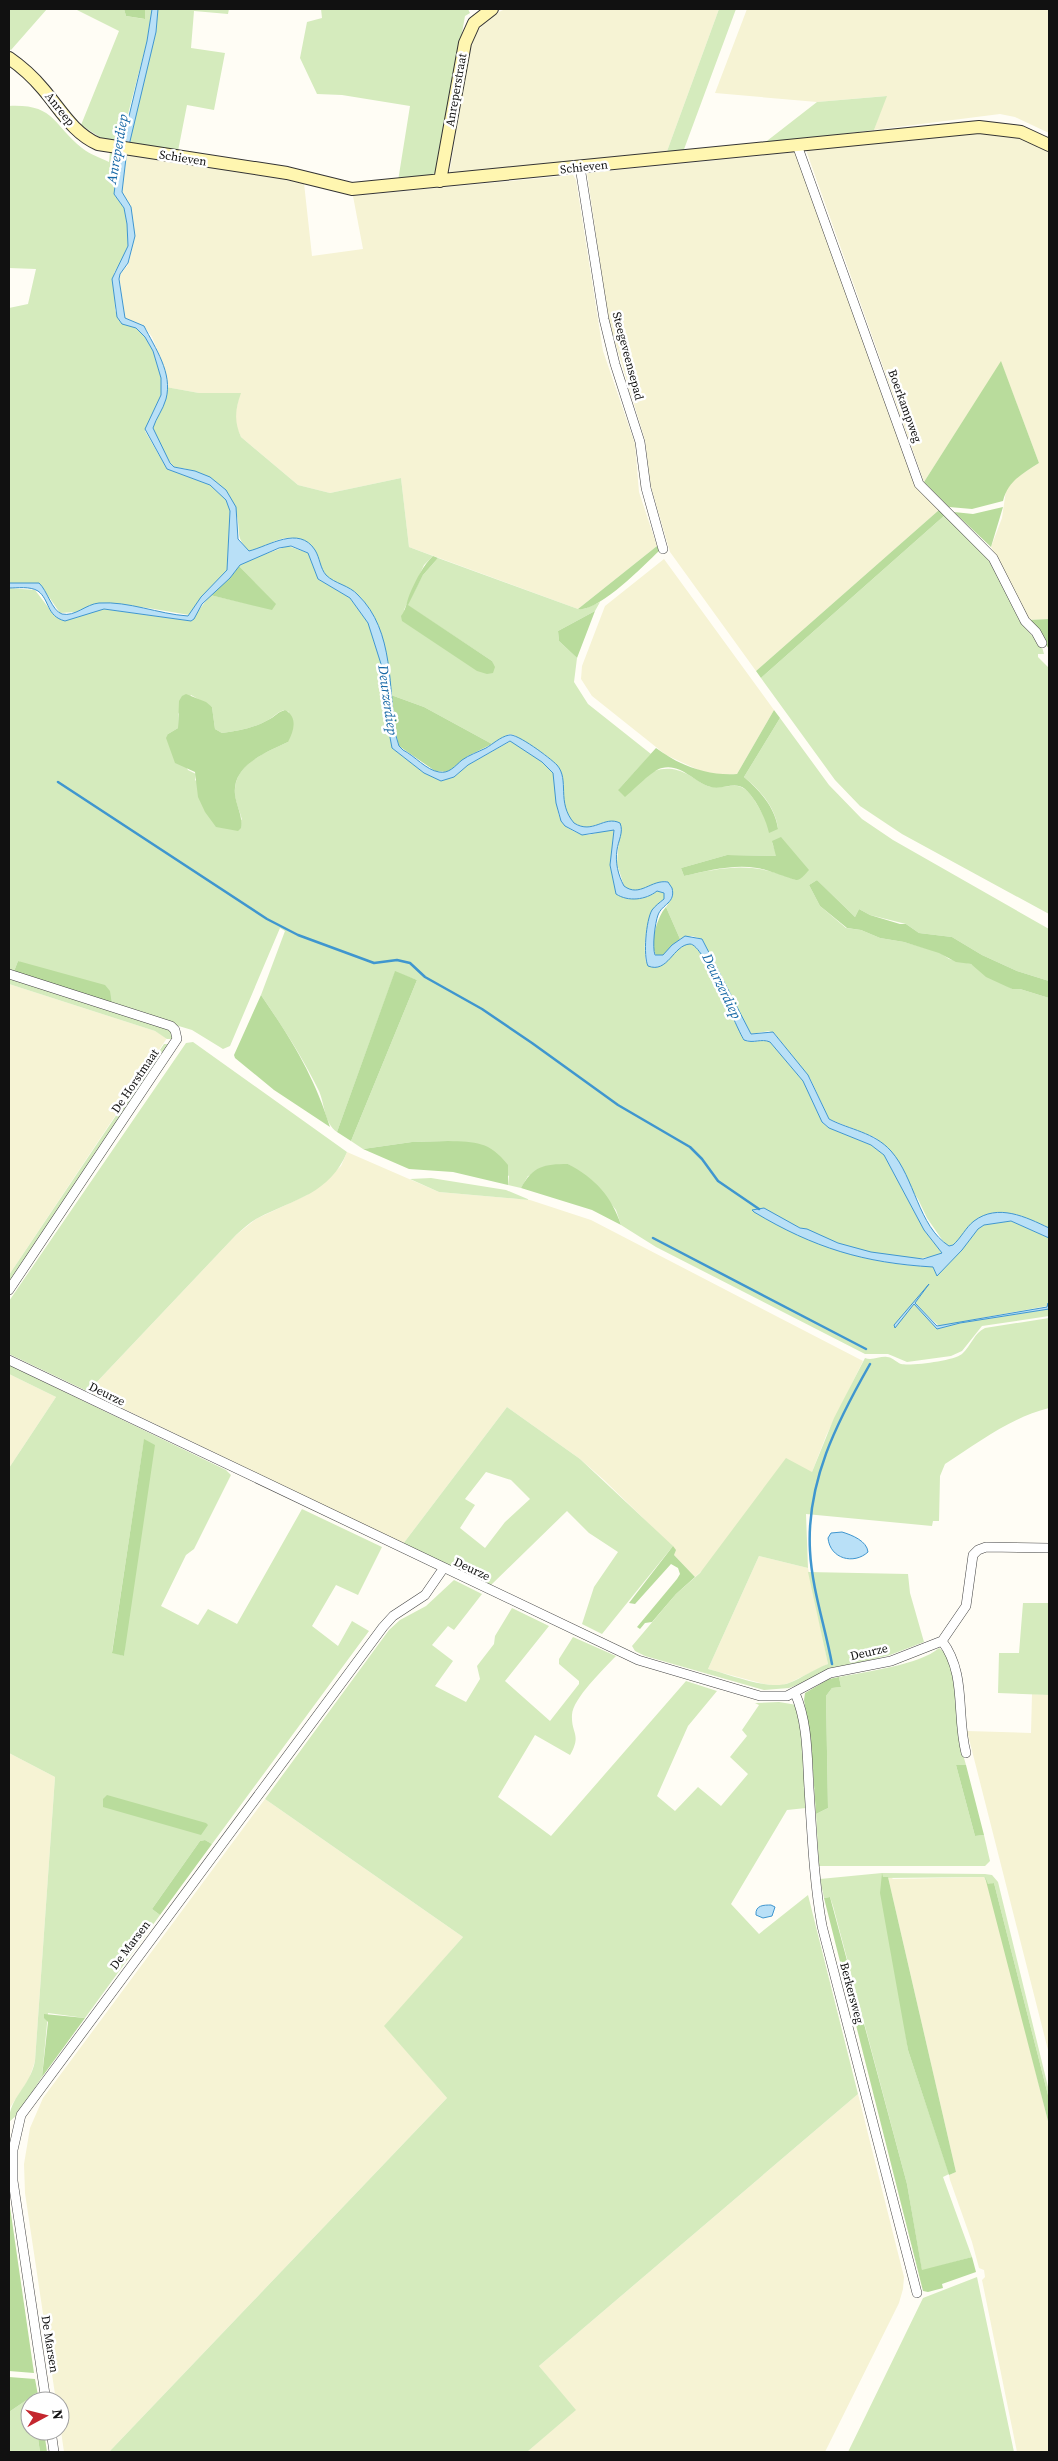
<svg xmlns="http://www.w3.org/2000/svg" width="1058" height="2461" font-family="'Source Serif 4',serif">
<rect width="100%" height="100%" fill="#fffdf5"/>
<path fill="#f6f3d4" d="M505,9H719L666,154L449,176L469,51L477,32L489,17Z
M747,9H1049V133L1015,117L1000,114L874,130L886,96L817,102L715,93Z
M981,131L1020,136L1049,151V619L1028,620L991,547L1002,518L1006,490L1014,479L1039,463L1001,362L924,482L806,150Z
M798,152L918,487L939,510L756,671L670,552L651,487L645,440L608,319L587,173Z
M127,153L304,183L312,256L363,249L353,196L573,175L576,180L603,351L635,444L639,492L657,546L578,609L409,547L401,478L330,493L298,485L241,437L237,428L235,415L240,393H199L166,387L161,359L152,337L144,326L125,318L119,275L128,265L135,236L131,207L122,192Z
M664,559L774,710L737,774L717,775L703,772L666,755L592,696L581,679L582,666L605,606Z
M9,984L155,1031L167,1038L9,1275Z
M347,1152L439,1192L530,1200L591,1220L863,1361L826,1436L812,1472L695,1577L674,1555L675,1549L604,1480L580,1459L507,1407L403,1544L91,1393L94,1385L236,1235L256,1219L307,1195L341,1166Z
M9,1374L56,1397L9,1468Z
M759,1556L808,1568L828,1664L789,1683L779,1686L764,1684L708,1669Z
M1032,1694L1049,1695V2054L967,1731L1031,1733Z
M9,1753L55,1777L35,2061L29,2079L9,2109Z
M265,1799L463,1937L385,2026L447,2098L109,2452H64L60,2424V2401H56L25,2193L24,2164L30,2128L43,2098Z
M890,1876L893,1879L984,1877L990,1890L1049,2125V2452H1017L982,2280L985,2277L984,2270L979,2268L972,2242L950,2180L949,2175L956,2172L888,1877Z
M858,2094L904,2277L903,2289L899,2303L825,2452H527L575,2410L539,2366Z"/>
<path fill="#d5ebbd" fill-rule="evenodd" d="M9,9H47L11,50L9,49Z
M75,9H124L126,16L144,19L145,9H152L147,41L121,141L101,138L81,125L119,31Z
M158,9H229L228,14L194,11L191,48L225,53L214,110L187,105L178,151L129,143L156,32Z
M321,9H468L470,13L465,16L438,168L431,178L398,181L410,106L342,95L317,94L300,58L307,22L322,18Z
M719,9H736L683,152L666,154Z
M887,96L874,130L763,144L817,102Z
M9,106C55,104 52,124 82,148C91,155 99,157 109,162L110,151L120,152L114,194L124,208L127,224L128,246L124,257L114,273L115,310L120,322L138,329L145,337L153,351L161,378V395L145,431L167,469L210,485L226,500L230,511L227,570L195,606L189,615L148,608L98,603L76,612L60,613L40,584L9,583V308L28,304L36,269L9,268Z
M166,387L199,393H241C235,410 234,421 241,437L298,485L330,493L401,478L409,547L433,556L424,565L404,610L494,670L492,661L407,605L423,575L438,558L578,609H584L600,602L595,611L558,631L559,641L577,658L574,682L588,704L651,754L618,790C644,777 660,759 689,775C696,779 705,787 713,787C725,789 737,781 747,791C760,804 761,819 778,829C776,808 760,790 744,777L780,718L829,785L862,819L893,840L1049,929V981L1017,971L982,955L952,937L919,933L906,924L870,915L859,909L855,917L817,880L809,885L820,906L846,928L861,930L880,938L904,942L939,952L949,959L971,964L1012,989H1020L1049,998V1228L1018,1215L1002,1212L953,1245L949,1246L945,1244L927,1218L918,1199L876,1138L829,1119L810,1078L775,1034L769,1031L751,1034L702,939L692,936L680,939L666,907L673,896L672,888L667,881C651,881 639,898 624,886L617,864L620,823C603,815 593,835 574,823C556,803 569,790 560,771C554,757 526,743 514,735L509,734L492,744L424,707L391,695C388,660 384,618 356,593C347,585 330,583 324,572C314,556 318,542 293,538C279,536 263,548 249,552C235,535 241,536 237,516C231,485 204,470 174,467C168,460 152,437 153,428C153,416 168,406 166,387ZM772,842L796,880C753,862 728,866 684,876L681,868L727,855L777,856Z
M945,515L985,553L1023,625L1042,647L1044,654H1038V657L1049,668V914L902,834L860,806L835,780L761,678Z
M288,546L308,553L318,579L350,598L368,623L381,664L386,716L392,748L424,773L441,781L454,777L468,765L511,741C523,748 546,760 554,773C565,794 543,821 581,834C592,838 604,827 614,830L610,865L616,894C628,902 647,900 657,891L664,893V899C648,912 642,942 646,962L658,967C669,963 678,943 691,944C703,945 737,1026 744,1040C754,1045 761,1038 770,1042L803,1081L822,1122L829,1128L871,1145L884,1155L924,1230L942,1253C901,1273 799,1232 764,1208L753,1210C762,1217 772,1222 783,1227C833,1253 876,1264 933,1267L937,1276L978,1229L984,1225L1011,1221L1049,1238V1303L1047,1306L939,1326L917,1306L937,1329L960,1323L1049,1309V1316L982,1326L962,1351L951,1356L907,1362L888,1354H865L656,1247L621,1225L616,1210L594,1182L568,1164L528,1176L521,1188L508,1185L509,1176L448,1141L412,1142L363,1149L351,1141L417,980L395,972L337,1132C324,1123 325,1105 319,1091C302,1056 282,1026 261,995L285,931L280,928L230,1046L223,1049L192,1030L129,1011L18,961L13,974L9,973V588L35,590L51,611L76,618L93,610L104,609L191,621L210,595L272,609L275,604L239,566L248,560ZM191,695L212,707L215,729L222,733C237,731 254,728 268,720C274,717 277,712 284,710L289,712L288,742C267,752 233,764 235,793C235,802 240,811 242,820L195,780L196,774L188,770L168,734L178,728V714Z
M9,975L171,1030L173,1039H167L155,1031L9,984Z
M193,1042L347,1152C330,1194 294,1199 258,1218C250,1222 243,1229 236,1235L94,1385L91,1393L9,1354V1301L186,1043Z
M164,1044H169L9,1287V1275Z
M431,1178L506,1190L530,1200L439,1192L410,1179Z
M1049,1318V1408C1010,1418 979,1442 945,1464L940,1476L939,1521H933L932,1526L806,1514L808,1568L759,1556L708,1669C729,1674 769,1691 789,1683C802,1678 814,1669 828,1664L808,1572L908,1574L910,1593L924,1642L890,1655L831,1670L813,1679L789,1688L764,1690L645,1656L635,1651L632,1646L676,1594L700,1573L786,1458L812,1472L834,1418L865,1358C872,1361 880,1356 887,1357C892,1357 896,1362 901,1364C912,1366 953,1361 962,1354C971,1346 974,1333 985,1328Z
M9,1365L226,1470L231,1475L194,1549L186,1555L161,1606L198,1625L208,1609L237,1624L302,1509L382,1547L358,1595L336,1585L312,1626L338,1646L352,1621L369,1631L212,1844L205,1840L200,1841L152,1909L160,1915L85,2018L48,2013L42,2077L17,2115L9,2122C9,2097 30,2087 35,2061L55,1777L9,1753V1468L56,1397L9,1374ZM144,1440L124,1656L112,1652Z
M507,1407L580,1459L673,1546L602,1634L582,1624L594,1587L618,1552L589,1533L567,1511L491,1585L403,1544ZM486,1472L511,1480L530,1499L505,1522L485,1548L460,1528L475,1505L465,1499Z
M454,1580L482,1594L454,1630L448,1626L432,1645L453,1661L435,1686L466,1702L480,1679L477,1666L494,1644L495,1636L512,1608L549,1626L505,1681L550,1721L579,1684V1681L559,1664V1659L573,1637L616,1656C604,1669 573,1698 572,1715C571,1734 582,1734 570,1755L535,1735L498,1797L551,1836L686,1681L717,1691L688,1726L657,1796L675,1811L698,1787L721,1806L748,1774L730,1757L747,1736L742,1730L759,1705L755,1703L779,1702L797,1705L803,1745L806,1808L787,1810L731,1904L759,1934L808,1895L858,2094L539,2366L576,2410L527,2452H109L447,2098L384,2026L463,1937L265,1799L389,1630L400,1620L426,1606Z
M1023,1603H1049V1695L998,1693L999,1653H1019Z
M939,1648C961,1662 956,1718 960,1742C961,1750 964,1757 966,1765H956L975,1836L984,1835L990,1861L985,1866H819L816,1814L828,1808L826,1696L832,1688L841,1687L839,1677C864,1672 920,1665 939,1648Z
M882,1873L985,1874L992,1875L998,1882L1049,2091V2099L994,1883L988,1885L984,1877L883,1878L908,2050L949,2174L943,2177L972,2257L922,2271L907,2184L833,1906L830,1897L824,1898L820,1879Z
M977,2277L1014,2452H848L923,2298Z
M31,2397L30,2431H37L40,2452H9V2412Z"/>
<path fill="#b9dc9c" d="M124,9H145V19L126,16Z
M1001,361L1039,463C1022,474 1008,481 1003,501L972,509L949,507L924,482Z
M1003,507L991,547L954,512L973,514Z
M939,510L945,515L761,678L756,671Z
M657,546L659,551C643,566 599,612 578,609Z
M433,556L438,558L423,575L408,605L492,661L495,667L493,673L487,674L477,671L402,621L401,616C406,611 407,599 411,591C417,578 423,566 433,556Z
M239,566L276,604L272,610L210,595L230,578Z
M595,611L577,658L559,641L558,631Z
M1049,619V649L1028,620Z
M186,694L206,702L212,707L215,729L222,733C237,731 254,728 268,720C275,717 277,712 285,710C298,717 294,731 288,742C267,752 232,765 235,794C236,806 243,815 241,828L238,831L216,827L205,812L198,797L195,772L175,763L166,738L168,734L178,728L179,701L182,696Z
M391,695L424,707L492,744L468,756L448,772L435,771L399,746L395,730Z
M774,710L780,718L744,777C760,791 775,807 778,829L769,833C766,819 756,799 745,789C735,781 723,790 711,787C695,783 681,763 662,768C652,770 634,790 625,797L618,790L656,748C680,766 708,776 737,774Z
M781,837L809,870C806,873 802,879 797,880C793,880 766,869 757,868C732,864 708,871 684,876L681,868L727,855L776,856L772,841Z
M817,880L855,917L859,909L870,915L900,924H906L919,933L952,937L982,955L1017,971L1049,981V998L1020,989H1012L986,977L971,964L956,962L939,953L904,942L880,938L861,930L847,928L820,906L809,885Z
M666,907L680,939L663,955L658,957C647,948 658,915 666,907Z
M18,961L105,985L110,991L112,1005L13,974Z
M395,971L417,980L351,1141L337,1132Z
M261,995C291,1039 314,1075 330,1127L274,1090L235,1058L234,1055Z
M448,1141C476,1142 489,1141 508,1165V1185L453,1172L409,1169L363,1149L412,1142Z
M568,1164C595,1178 612,1197 621,1225L592,1210L521,1188C533,1166 544,1164 568,1164Z
M144,1439L155,1445L124,1656L112,1653Z
M673,1546L676,1550L674,1555L695,1577L676,1594L652,1622L645,1623L640,1629L637,1627L677,1579L680,1574L678,1568L671,1564L635,1604L629,1603Z
M839,1677L841,1687L832,1688L826,1696L828,1808L816,1814L811,1742L804,1700L805,1693L829,1679Z
M956,1765H966L984,1835L975,1836Z
M107,1795L206,1823L208,1825L201,1835L103,1807V1799Z
M205,1840L212,1844L160,1915L152,1909L200,1841Z
M882,1873L883,1877H888L956,2172L949,2175L908,2050L880,1893Z
M985,1877L988,1884L994,1883L1049,2099V2125Z
M830,1897L907,2184L922,2270L972,2257L976,2272L942,2284L943,2288L928,2292L923,2291L824,1898Z
M44,2014L85,2018L42,2077L48,2022L44,2018Z
M9,2200L34,2373L9,2371Z
M9,2377L35,2379L39,2401H32L31,2397L9,2412Z
M37,2431H44L47,2452H40Z"/>
<path fill="#b9e0f7" stroke="#3f96cf" d="M152,9H158L156,32L126,158L122,192L131,207L135,236L128,263L120,274L119,279L125,318L144,326C155,348 173,373 166,399C163,410 156,418 153,428L170,463L174,467L195,471L210,477L226,490L236,507L238,539L249,551C269,546 299,525 315,550C320,558 320,568 326,575C335,584 349,585 358,595C395,631 388,689 396,736L399,746L403,750C415,756 426,770 439,772C449,774 455,766 462,760C469,755 478,752 486,748C493,744 500,737 509,735C517,733 550,758 557,765C570,780 556,802 574,823C593,835 604,815 620,823C624,832 618,841 617,850C615,862 618,875 624,886C640,898 651,879 668,882L672,888C676,903 662,904 658,915C655,923 652,947 655,955H663L672,945L685,936L702,939L751,1034L773,1032L808,1075L829,1119C850,1130 874,1132 891,1151C915,1178 918,1226 949,1246L953,1245C961,1238 966,1227 974,1221C998,1203 1026,1217 1049,1228V1238L1011,1221L984,1225L978,1229L962,1250L937,1276L933,1267C864,1263 814,1248 754,1212L752,1210L764,1208L800,1228L807,1229L838,1243L871,1252L923,1259L942,1253L924,1230L884,1155L871,1145L829,1128L822,1122L803,1081L770,1042C761,1038 754,1044 744,1040C735,1026 704,944 690,944C673,945 668,974 648,966C643,956 646,920 652,910C655,906 659,903 664,899V893L657,891C646,900 628,902 616,894L610,865L614,830L582,835L565,826L561,821L556,803L553,773L542,762L510,741L468,765L454,777L441,781L424,773L392,748L386,716L381,664L368,623L350,598L318,579L308,553L291,546L279,548L240,565L230,578L202,604L194,619L191,621L104,609L65,621C46,616 50,600 38,591C30,586 17,588 9,588V583H39C47,590 52,611 62,614C75,617 86,604 99,603C129,601 158,614 188,616L201,597L227,570L230,511L226,500L210,485L167,469L145,429L161,395V378L153,351L145,337L136,328L122,324L117,317L112,279L128,246L127,224L124,208L114,194L118,162L147,41Z
M929,1284L915,1303L937,1326L1047,1307L1048,1303L1049,1309L960,1323L937,1329L914,1304L895,1328L894,1325Z
M842,1532C852,1535 867,1541 868,1552C854,1565 830,1559 828,1538L831,1533Z
M771,1905L775,1907L772,1916L763,1918L756,1915C755,1905 764,1905 771,1905Z"/>
<g fill="none" stroke-linecap="round" stroke-linejoin="round">
<path stroke="#3f96cf" stroke-width="2.5" d="M58,782L267,919L298,935L374,963L397,960L410,963L425,977L482,1009L532,1043L618,1105L690,1147L702,1159L718,1181L759,1209
M653,1238L866,1349
M832,1664C825,1626 812,1589 810,1551C806,1482 837,1422 870,1364"/>
<defs>
<path id="street" d="M797,145L919,484L993,558L1025,621L1036,632L1042,643
M580,167L604,319L615,364L640,442L646,488L663,549
M9,974L171,1026L175,1030L177,1039L9,1290
M9,1360L638,1660L760,1696H787L830,1673L891,1661L942,1641L966,1606L973,1555L978,1550L986,1547L1049,1548
M942,1641C967,1674 956,1715 966,1753
M795,1693C808,1723 807,1756 809,1788C812,1835 814,1881 822,1926L917,2293
M46,2401L13,2181V2150L21,2115L383,1627L393,1616L425,1595L443,1569
M51,2431L54,2452"/>
<path id="secondary" d="M9,58C22,67 33,77 43,89C61,110 73,133 98,144L287,173L352,189L979,127L1021,132L1049,145
M440,181L465,43L474,23L492,9"/>
</defs>
<use href="#street" stroke="#444" stroke-width="10"/>
<use href="#secondary" stroke="#333" stroke-width="14"/>
<use href="#street" stroke="#fff" stroke-width="9"/>
<use href="#secondary" stroke="#fff6b0" stroke-width="12"/>
</g>
<g text-anchor="middle" stroke-width="5" stroke-linejoin="round" paint-order="stroke">
<g font-size="12" fill="#111" stroke="#fff">
<text transform="translate(456 90) rotate(-80)" y="4">Anreperstraat</text>
<text transform="translate(60 109) rotate(51)" y="4">Anreep</text>
<text transform="translate(183 158) rotate(9)" y="4">Schieven</text>
<text transform="translate(584 167) rotate(-6)" y="4">Schieven</text>
<text transform="translate(628 356) rotate(75)" y="4">Steegeveensepad</text>
<text transform="translate(905 406) rotate(70)" y="4">Boerkampweg</text>
<text transform="translate(135 1081) rotate(-56)" y="4">De Horstmaat</text>
<text transform="translate(107 1394) rotate(26)" y="4">Deurze</text>
<text transform="translate(472 1569) rotate(25)" y="4">Deurze</text>
<text transform="translate(869 1652) rotate(-13)" y="4">Deurze</text>
<text transform="translate(130 1945) rotate(-53)" y="4">De Marsen</text>
<text transform="translate(852 1993) rotate(75)" y="4">Berkersweg</text>
<text transform="translate(50 2344) rotate(81)" y="4">De Marsen</text>
</g>
<g font-size="14" font-style="italic" fill="#1768a6" stroke="#fff">
<text transform="translate(117 149) rotate(-80)" y="5">Anreperdiep</text>
<text transform="translate(388 700) rotate(82)" y="5">Deurzerdiep</text>
<text transform="translate(722 986) rotate(64)" y="5">Deurzerdiep</text>
</g>
</g>
<rect width="1058" height="2461" fill="none" stroke="#111111" stroke-width="20"/>
<g transform="translate(45 2416) rotate(83)"><circle r="24" fill="#ffffff" stroke="#a0a0a0"/>
<path d="M0-4L9 19L0 12L-9 19Z" fill="#c4262e"/>
<text y="-8" font-size="14" font-weight="bold" text-anchor="middle" fill="#111111">N</text>
</g>
</svg>
